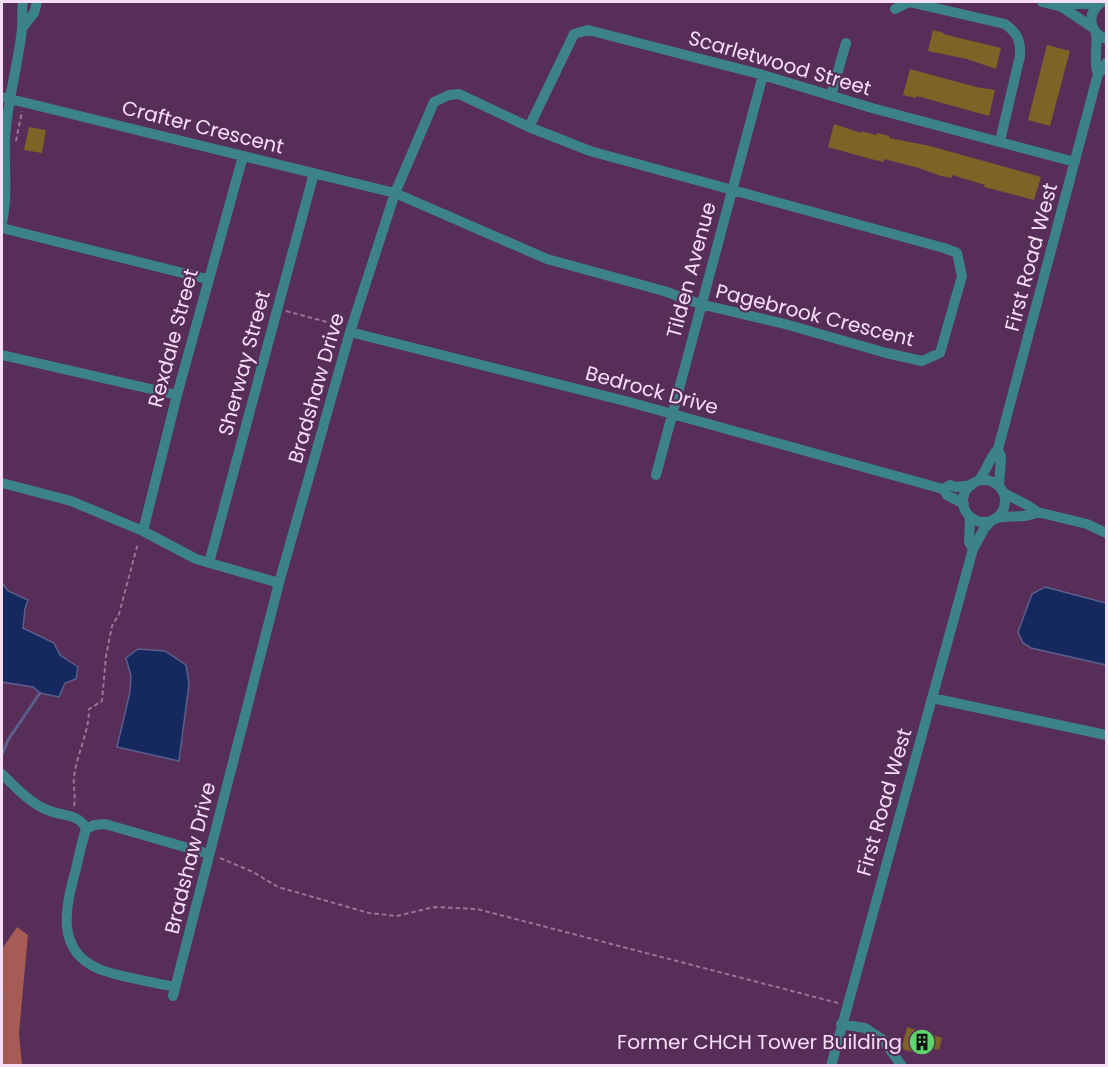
<svg xmlns="http://www.w3.org/2000/svg" width="1108" height="1067" font-family="Poppins,sans-serif">
<rect width="100%" height="100%" fill="#572e58"/>
<path fill="#a65c55" d="M17,927L28,935L19,1033L22,1065H2V949Z"/>
<path fill="#16295e" stroke="#5a5f8c" stroke-width="1.5" d="M2,583L8,591L28,600L25,609L23,628L54,643L60,655L78,667L76,679L65,683L59,697L40,693L33,687L2,682Z
M1045,587L1106,603V665L1031,648L1023,643L1018,632L1032,594Z
M138,649L165,651L186,665L189,684L179,761L117,747L130,692L131,676L126,658Z"/>
<g fill="none" stroke-linecap="round" stroke-linejoin="round">
<path stroke="#5a5f8c" stroke-width="3" d="M2,755L8,740L40,693
M2,991V996"/>
</g>
<path fill="#7d6325" d="M933,30L944,33L943,34L1001,48L996,69L967,59L928,51Z
M1047,45L1070,51L1050,126L1028,120Z
M910,69L976,87L995,90L989,116L917,96L916,98L903,95Z
M834,124L861,133V131L876,135L877,133L890,136L889,138L930,146L1041,177L1034,200L984,187L985,185L952,175V178L941,176L919,168L884,159V162L871,159L828,147Z
M29,127L46,130L42,153L24,150Z
M907,1027L942,1038L939,1050L926,1047L924,1055L905,1050L902,1047Z"/>
<g fill="none" stroke-linecap="round" stroke-linejoin="round">
<path stroke="#977598" stroke-width="2" stroke-dasharray="4.5 3" stroke-linecap="butt" d="M16,141L22,111
M286,311L338,325
M74,806C76,796 73,787 74,777C77,753 89,733 89,709L102,701L106,656L112,626L119,614L138,543
M220,858L253,872L278,887L369,913L397,916L434,907L477,909L838,1003"/>
<path stroke="#3c828b" stroke-width="10" d="M1042,2L1062,7L1092,27
M1102,2C1086,13 1089,32 1106,39
M1062,7L1072,4H1098
M895,9L909,2L1005,24C1017,33 1021,40 1020,56L1000,141
M23,27L34,13L37,2
M1096,33C1098,47 1093,62 1098,74
M831,95L846,43
M2,97L395,193L547,259L664,291L700,304L785,324L886,353L922,361L940,353L962,276L957,253L944,248L590,151L529,127L459,94L449,95L434,102L395,193L350,332L279,583L173,996
M529,127L574,34L588,30L763,75L872,108L1075,162
M2,222C8,195 4,167 5,139C7,101 18,66 22,29C23,19 21,11 23,2
M2,228L207,279
M350,332L629,402L943,489L947,495L964,504
M2,355L177,395
M998,449L1001,457L999,486
M656,475L763,75
M963 501a21 21 0 1 1 42 0a21 21 0 1 1-42 0Z
M978,481C987,471 990,456 998,449L1098,74L1105,67L1106,63
M2,483L71,501L143,531L196,559L279,583
M943,489L950,485L956,487L972,485
M1003,492C1013,499 1031,505 1037,512L1087,524L1106,533
M970,517L969,542L973,549
M997,518C1010,515 1026,519 1037,512
M143,531L177,395L243,156
M209,563L314,173
M932,698L1106,735
M2,774C15,787 32,805 50,811C63,816 80,814 86,829
M86,829C82,842 79,855 76,869C66,905 54,950 99,969C119,977 153,982 175,987
M86,829L94,825L105,824L209,854
M841,1024L865,1028L883,1040L902,1066
M831,1066L973,549L984,529L991,521"/>
</g>
<defs>
<symbol id="building-disc" viewBox="-11 -11 22 22"><circle r="9.5" fill="#5ed56c" stroke="#572e58"/><path d="M-4-6H4V6H1V3H-1V6H-4ZM-2.5-4.3h1.7v1.8h-1.7ZM.8-4.3h1.7v1.8H.8ZM-2.5-1h1.7V.8h-1.7ZM.8-1h1.7V.8H.8Z" fill="#111"/></symbol>
</defs>
<g fill-rule="evenodd">
<use href="#building-disc" x="907" y="1027" width="30" height="30"/>
</g>
<g text-anchor="middle" stroke-width="4.5" stroke-linejoin="round" paint-order="stroke">
<g font-size="20" fill="#f7def7" stroke="#572e58">
<text transform="translate(780 63) rotate(16)" y="7">Scarletwood Street</text>
<text transform="translate(203 127) rotate(14)" y="7">Crafter Crescent</text>
<text transform="translate(1031 257) rotate(-75)" y="7">First Road West</text>
<text transform="translate(691 270) rotate(-75)" y="7">Tilden Avenue</text>
<text transform="translate(815 315) rotate(14)" y="7">Pagebrook Crescent</text>
<text transform="translate(173 338) rotate(-75)" y="7">Rexdale Street</text>
<text transform="translate(244 363) rotate(-75)" y="7">Sherway Street</text>
<text transform="translate(316 388) rotate(-74)" y="7">Bradshaw Drive</text>
<text transform="translate(652 390) rotate(15)" y="7">Bedrock Drive</text>
<text transform="translate(884 802) rotate(-74)" y="7">First Road West</text>
<text transform="translate(190 858) rotate(-76)" y="7">Bradshaw Drive</text>
</g>
<g font-size="20" fill="#f7def7" stroke="#572e58" text-anchor="end">
<text x="902" y="1049">Former CHCH Tower Building</text>
</g>
</g>
<rect width="1108" height="1067" fill="none" stroke="#f7def7" stroke-width="6"/>
</svg>
